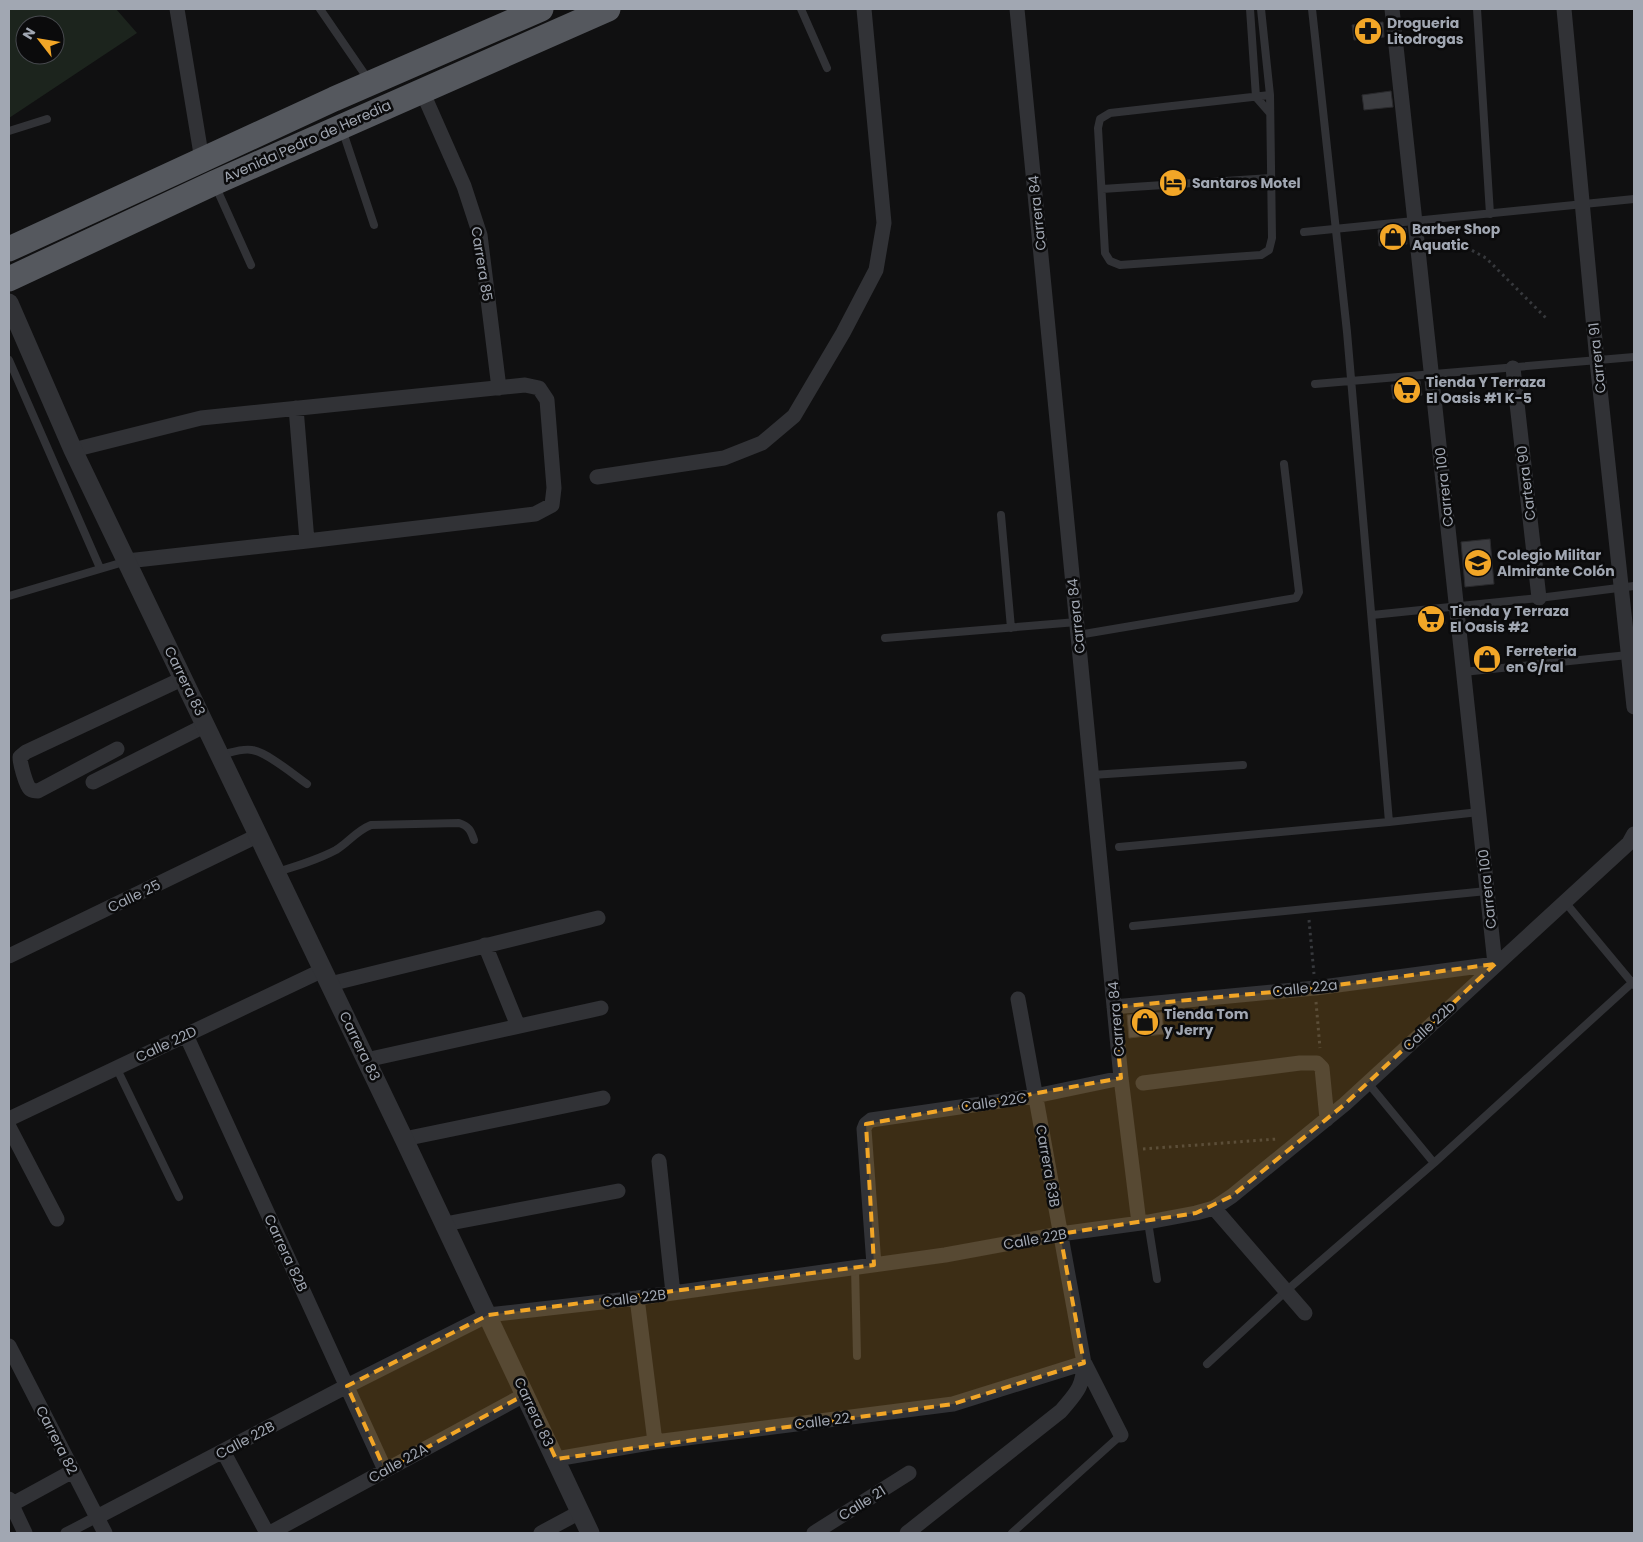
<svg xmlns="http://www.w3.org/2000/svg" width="1643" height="1542" font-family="Poppins,sans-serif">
<rect width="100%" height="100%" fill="#101011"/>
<path fill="#1c241d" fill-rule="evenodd" d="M9,9H116L137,33L9,118ZM25,25H55V55H25Z"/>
<path fill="#3c3d41" stroke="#2a2a2d" d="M1383,22L1384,37L1354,40L1352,25Z
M1391,91L1393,107L1364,110L1362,95Z
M1406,228L1407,244L1379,246L1378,230Z
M1420,381L1422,395L1393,399L1391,385Z
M1490,539L1494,584L1465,587L1461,542Z
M1444,613L1445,624L1418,626L1417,616Z
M1495,651L1496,663L1478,665L1477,652Z
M1162,1012L1164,1034L1129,1038L1127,1015Z"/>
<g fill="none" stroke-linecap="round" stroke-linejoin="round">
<path stroke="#37393d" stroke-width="3" stroke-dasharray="2.5 4" stroke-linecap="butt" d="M1451,227L1462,245L1486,258L1546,318
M1309,920L1314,974
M1316,1002L1320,1048
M1143,1149L1277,1139"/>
<path stroke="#313236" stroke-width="8" d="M320,9L368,79
M801,9L827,68
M1250,9L1256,97L1270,113
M1261,9L1270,95L1272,238L1269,250L1261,255L1120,265L1110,261L1105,253L1098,128L1100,119L1110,113L1270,95
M1312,9L1347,332L1389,822
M1477,9L1490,214
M342,129L374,225
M9,131L47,119
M215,185L251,265
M1102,189L1271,178
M1304,232L1634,199
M9,360L100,568
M1315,384L1634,357
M1001,515L1011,628
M9,596L127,561
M1372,615L1539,598L1634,586
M1078,635L1296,598L1299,592L1284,464
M885,638L1077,622
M1463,672L1628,655
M220,755C230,753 242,748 252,750C267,752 294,775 307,784
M1092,775L1243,765
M1119,847L1389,822L1479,812
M277,872C297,866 317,860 336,850C349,842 356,831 371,825L459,823C469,826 471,831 474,840
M1565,902L1634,985
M1133,926L1487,891
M116,1067L179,1197
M1368,1083L1434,1163
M1148,1222L1157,1279
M855,1267L857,1356
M1207,1364L1286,1291L1434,1163L1634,981
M1012,1533L1121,1435"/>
<path stroke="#313236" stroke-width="11" d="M66,1533L97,1517"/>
<path stroke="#313236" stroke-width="15" d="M177,9L202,160
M1017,9L1121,1078L1139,1223
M1564,9L1597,361L1634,707
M422,91L464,186L480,235L499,388
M1513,368L1539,598
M296,408L307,541
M73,450L201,418L525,385L539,388L547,400L554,488L552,505L535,514L307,541L127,561
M597,477L724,458L762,443L794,416L843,333L876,270L884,223L864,9
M117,749L38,791C35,791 33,791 30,789C26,785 20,764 20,757L26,752L184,678
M93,782L206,725
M485,945L518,1026
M9,956L259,835
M330,984L598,918
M1114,1007L1315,988L1495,964L1392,9
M186,1035L385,1470
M366,1060L601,1008
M1143,1083L1300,1063H1317L1322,1068L1327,1119
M9,1119L323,970
M9,1127L57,1219
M404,1139L603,1098
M659,1161L673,1293
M1214,1208L1305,1313
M445,1224L618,1191
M874,1265L864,1129L866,1124L871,1120L1035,1096L1121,1078
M637,1298L655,1442
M9,1346L105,1533
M1085,1364L1121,1435
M223,1451L267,1533
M556,1459L655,1442L953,1404L1084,1363
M9,1499L25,1533
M9,1506L73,1471
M97,1517L347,1386L488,1315L637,1298L945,1255L1060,1234L1148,1222L1196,1213L1214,1208L1232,1196L1345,1104L1629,843L1634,834
M270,1533L526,1394
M541,1533L580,1512
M814,1533L909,1473
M907,1533L1061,1411C1076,1393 1083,1388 1084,1363L1018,999"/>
<path stroke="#313236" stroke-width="19" d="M9,303L73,450L404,1139L590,1533"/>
<path stroke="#55585e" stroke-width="25" d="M9,249L334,99L541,9
M9,279L214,183L608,9"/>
</g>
<path fill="#f2a627" fill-opacity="0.2" stroke="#f2a627" stroke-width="4" stroke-dasharray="10 6" stroke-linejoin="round" d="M1495,964L1345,1104L1232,1196L1196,1213L1060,1234L1084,1363L953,1404L556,1459L526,1394L385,1470L347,1386L488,1315L874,1265L866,1124L1121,1078L1114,1007L1315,988Z"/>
<defs>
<symbol id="pharmacy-disc" viewBox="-11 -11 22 22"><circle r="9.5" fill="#f2a627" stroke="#0b0b0c"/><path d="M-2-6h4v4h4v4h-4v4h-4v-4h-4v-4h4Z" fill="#111"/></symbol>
<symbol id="hotel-disc" viewBox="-11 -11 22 22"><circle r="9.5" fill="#f2a627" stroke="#0b0b0c"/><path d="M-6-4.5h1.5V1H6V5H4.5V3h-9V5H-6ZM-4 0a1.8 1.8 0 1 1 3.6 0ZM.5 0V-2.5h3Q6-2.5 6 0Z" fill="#111"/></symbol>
<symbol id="shop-disc" viewBox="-11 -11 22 22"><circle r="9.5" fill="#f2a627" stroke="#0b0b0c"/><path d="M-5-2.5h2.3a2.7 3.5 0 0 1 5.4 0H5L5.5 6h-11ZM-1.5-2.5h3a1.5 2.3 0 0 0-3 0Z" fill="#111"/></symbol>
<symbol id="supermarket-disc" viewBox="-11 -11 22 22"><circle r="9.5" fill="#f2a627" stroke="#0b0b0c"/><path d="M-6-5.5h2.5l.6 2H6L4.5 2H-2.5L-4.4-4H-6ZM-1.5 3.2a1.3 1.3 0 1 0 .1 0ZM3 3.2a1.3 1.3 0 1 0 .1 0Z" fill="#111"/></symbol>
<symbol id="school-disc" viewBox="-11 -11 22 22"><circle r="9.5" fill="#f2a627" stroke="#0b0b0c"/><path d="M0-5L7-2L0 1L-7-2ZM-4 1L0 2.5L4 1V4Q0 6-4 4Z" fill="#111"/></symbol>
</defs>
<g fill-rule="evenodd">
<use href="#pharmacy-disc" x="1352" y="15" width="32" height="32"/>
<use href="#hotel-disc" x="1157" y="167" width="32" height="32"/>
<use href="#shop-disc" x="1377" y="221" width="32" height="32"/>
<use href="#supermarket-disc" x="1391" y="374" width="32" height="32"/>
<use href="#school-disc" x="1462" y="547" width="32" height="32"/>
<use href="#supermarket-disc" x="1415" y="603" width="32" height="32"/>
<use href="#shop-disc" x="1471" y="643" width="32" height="32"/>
<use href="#shop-disc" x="1129" y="1006" width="32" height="32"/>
</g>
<g text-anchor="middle" stroke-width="5" stroke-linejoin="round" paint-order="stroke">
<g font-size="14" font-weight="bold" fill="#a1a7b2" stroke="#0b0b0c" text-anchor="start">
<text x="1387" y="28">Drogueria<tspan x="1387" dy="16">Litodrogas</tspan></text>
<text x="1192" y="188">Santaros Motel</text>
<text x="1412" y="234">Barber Shop<tspan x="1412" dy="16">Aquatic</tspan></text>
<text x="1426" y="387">Tienda Y Terraza<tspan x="1426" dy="16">El Oasis #1 K-5</tspan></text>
<text x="1497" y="560">Colegio Militar<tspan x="1497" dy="16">Almirante Colón</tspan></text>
<text x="1450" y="616">Tienda y Terraza<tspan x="1450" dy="16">El Oasis #2</tspan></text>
<text x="1506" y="656">Ferreteria<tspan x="1506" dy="16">en G/ral</tspan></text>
<text x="1164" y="1019">Tienda Tom<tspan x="1164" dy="16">y Jerry</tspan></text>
</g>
<g font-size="14" fill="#a1a7b2" stroke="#0b0b0c">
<text transform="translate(307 141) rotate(-24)" y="5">Avenida Pedro de Heredia</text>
<text transform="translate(1037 213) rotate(-96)" y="5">Carrera 84</text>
<text transform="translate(482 264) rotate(81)" y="5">Carrera 85</text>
<text transform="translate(1597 358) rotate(-96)" y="5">Carrera 91</text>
<text transform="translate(1526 483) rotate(-97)" y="5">Cartera 90</text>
<text transform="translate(1444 487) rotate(-96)" y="5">Carrera 100</text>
<text transform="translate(1076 616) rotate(-96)" y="5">Carrera 84</text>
<text transform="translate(185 681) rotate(64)" y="5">Carrera 83</text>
<text transform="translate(1487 889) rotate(-96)" y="5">Carrera 100</text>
<text transform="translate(134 896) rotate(-26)" y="5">Calle 25</text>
<text transform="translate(1305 988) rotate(-6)" y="5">Calle 22a</text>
<text transform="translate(1116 1019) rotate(-95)" y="5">Carrera 84</text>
<text transform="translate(1429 1026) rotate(-43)" y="5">Calle 22b</text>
<text transform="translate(166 1044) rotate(-25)" y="5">Calle 22D</text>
<text transform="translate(360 1046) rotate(64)" y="5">Carrera 83</text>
<text transform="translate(994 1102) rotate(-8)" y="5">Calle 22C</text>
<text transform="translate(1048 1166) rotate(80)" y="5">Carrera 83B</text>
<text transform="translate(1035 1239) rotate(-10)" y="5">Calle 22B</text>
<text transform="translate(286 1253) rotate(65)" y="5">Carrera 82B</text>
<text transform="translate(634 1298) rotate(-7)" y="5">Calle 22B</text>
<text transform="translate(534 1412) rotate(65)" y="5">Carrera 83</text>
<text transform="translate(822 1421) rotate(-7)" y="5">Calle 22</text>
<text transform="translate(57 1440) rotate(63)" y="5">Carrera 82</text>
<text transform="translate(245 1440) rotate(-28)" y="5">Calle 22B</text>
<text transform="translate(398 1463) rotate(-29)" y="5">Calle 22A</text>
<text transform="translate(862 1503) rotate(-32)" y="5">Calle 21</text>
</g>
</g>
<rect width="1643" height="1542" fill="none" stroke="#a1a7b2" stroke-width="20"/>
<g transform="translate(40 40) rotate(301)"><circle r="24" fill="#0b0b0c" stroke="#47494e"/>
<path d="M0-4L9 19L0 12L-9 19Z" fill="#f2a627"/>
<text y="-8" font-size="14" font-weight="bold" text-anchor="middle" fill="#a1a7b2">N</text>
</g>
</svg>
